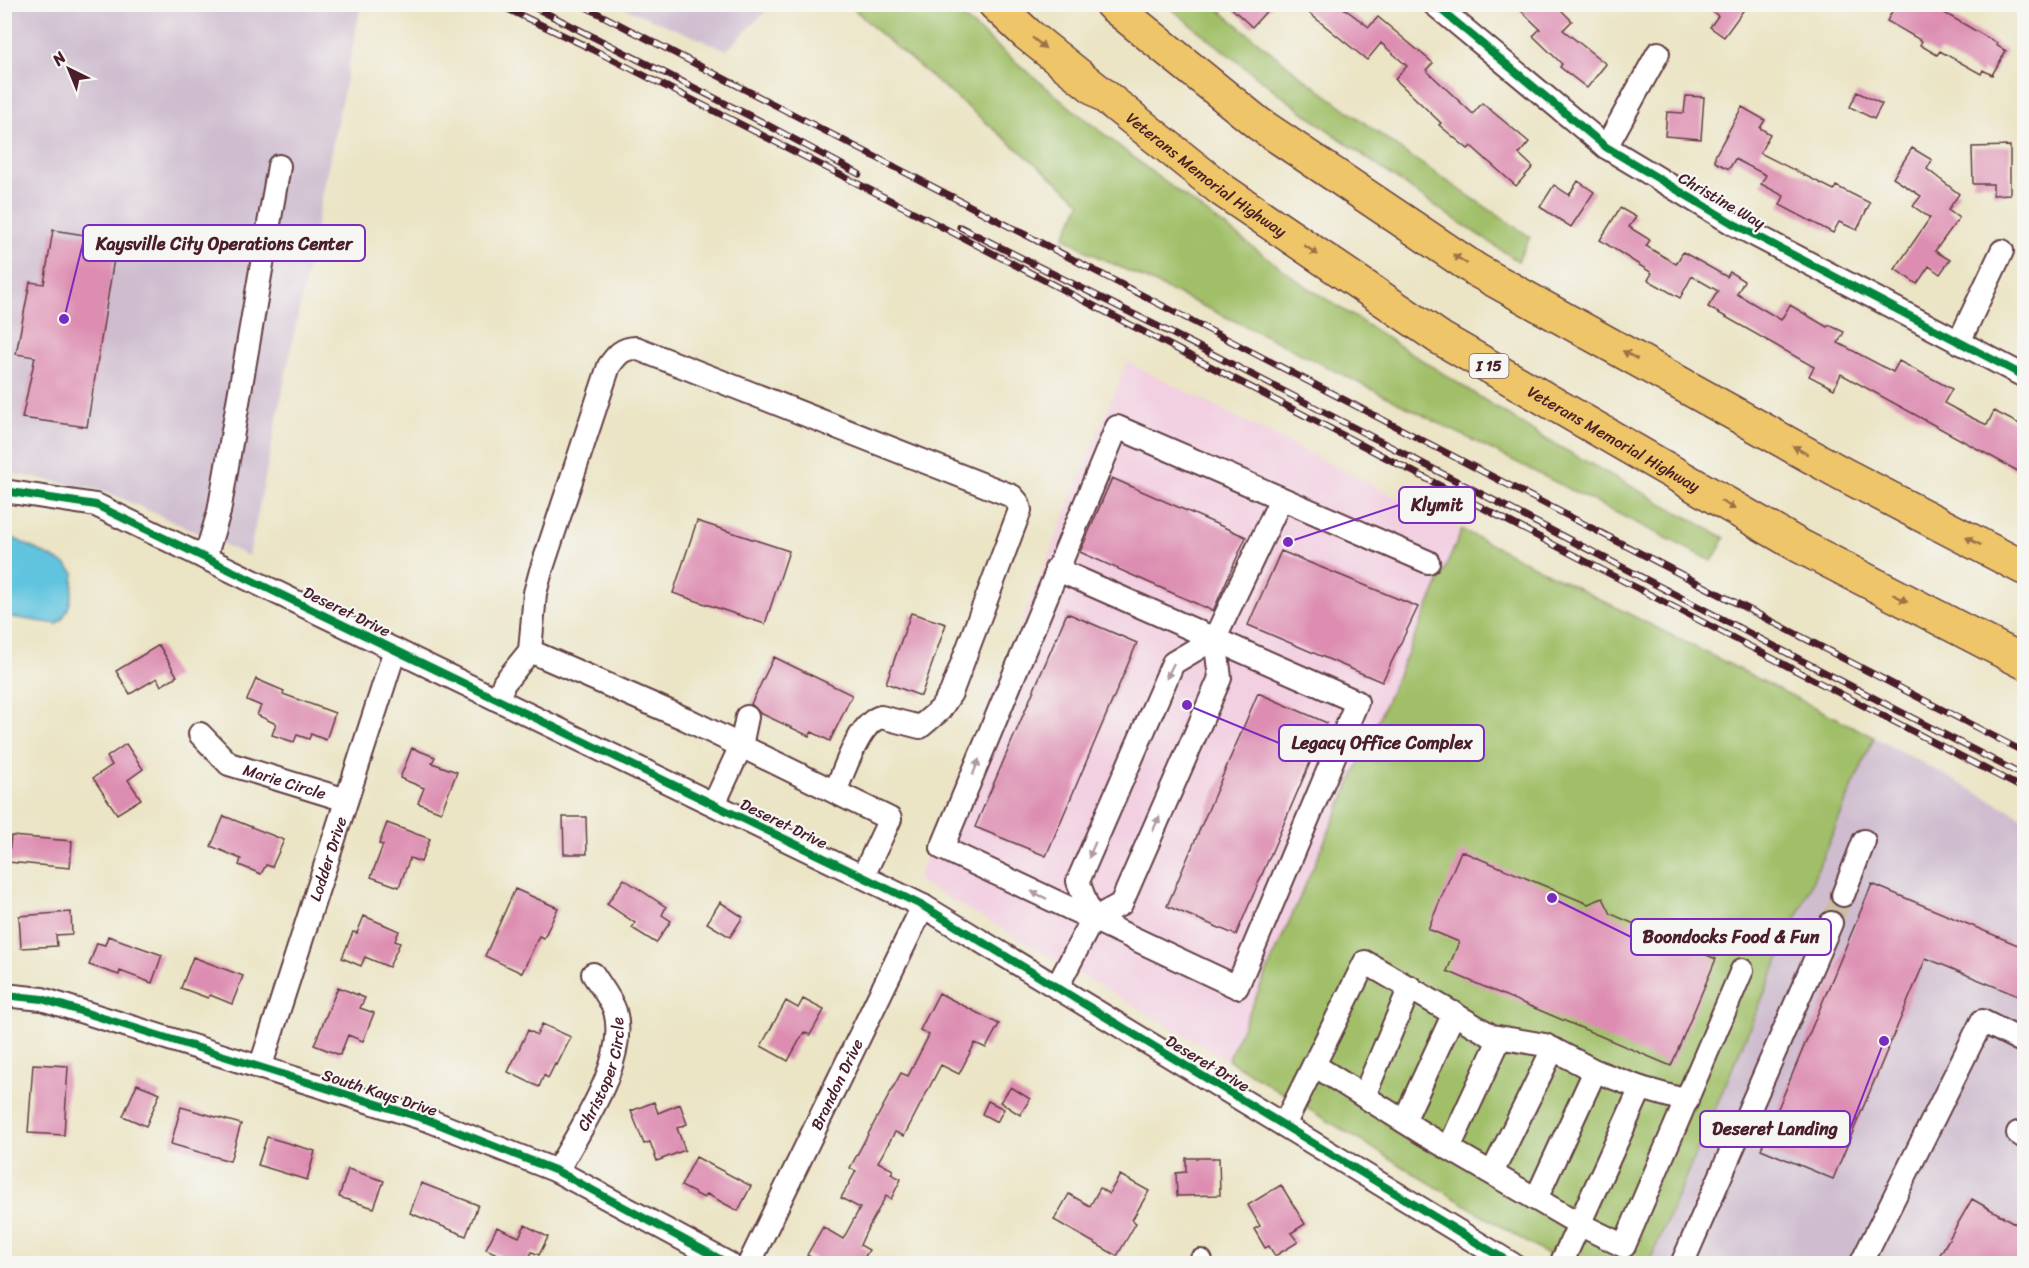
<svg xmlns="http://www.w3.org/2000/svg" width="2029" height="1268" font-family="Sriracha,sans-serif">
<rect width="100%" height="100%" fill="#f6f6f2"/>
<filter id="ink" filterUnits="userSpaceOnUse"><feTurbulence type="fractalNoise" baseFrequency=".0167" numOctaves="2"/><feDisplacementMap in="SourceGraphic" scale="12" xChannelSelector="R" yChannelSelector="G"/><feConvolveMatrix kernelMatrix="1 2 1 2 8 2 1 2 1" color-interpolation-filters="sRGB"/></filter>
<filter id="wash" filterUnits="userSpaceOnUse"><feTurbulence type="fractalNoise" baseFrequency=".008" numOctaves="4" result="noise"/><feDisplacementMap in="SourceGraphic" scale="24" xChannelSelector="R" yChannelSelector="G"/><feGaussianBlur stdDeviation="1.35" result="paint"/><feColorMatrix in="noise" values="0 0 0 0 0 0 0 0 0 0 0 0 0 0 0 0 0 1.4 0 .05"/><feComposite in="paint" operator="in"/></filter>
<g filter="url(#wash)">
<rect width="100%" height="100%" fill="#ebe4c5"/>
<path fill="#f2cfe1" d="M1127,362L1462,530L1228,1060L917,880Z"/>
<path fill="#cfbdcf" d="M4,5H361L249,556L105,491L5,472Z
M617,5L772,4V5L727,50Z
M1874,737L2024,818V1263L1649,1264Z"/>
<path fill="#a0bf67" stroke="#756f49" stroke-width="1.5" d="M850,5H948L1071,108L1157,176L1304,285L1547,440L1725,538L1712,561L1256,331L1090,253L1064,237L1081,202L878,32Z
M1167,5H1213L1298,74L1404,152L1530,237L1518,261C1397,182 1278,97 1167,5Z
M1462,530L1874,737L1649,1263H1561L1228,1060Z"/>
<path fill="#61c4df" stroke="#567285" stroke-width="1.5" d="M5,534L65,564L74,573C72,592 72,611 57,624L5,616Z"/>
<g id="blocks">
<path fill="#dd8db1" d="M1227,4H1273L1252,27Z
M1298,4H1338L1369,27L1378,17L1433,63L1426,70L1473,114L1482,103L1529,142L1519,154L1533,167L1516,186L1471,146L1468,149L1439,125L1441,123L1395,79L1407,66L1381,43L1367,60Z
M1514,4H1555L1572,21L1563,30L1606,64L1587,88L1560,67L1562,64L1533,36L1540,29Z
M1703,4H1748L1724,37L1710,27L1718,16Z
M1896,4H1929L1997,43L1996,45L2006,51L1992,75L1983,70L1981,74L1940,51L1937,55L1920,45L1922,41L1887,21Z
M1857,92L1882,104L1874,119L1850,107Z
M1686,96L1704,97L1701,139L1665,136L1667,112L1684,113Z
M1742,107L1765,120L1760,128L1770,134L1760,153L1834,190L1836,186L1870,203L1857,230L1839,222L1833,233L1780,205L1784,196L1761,184L1766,175L1735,159L1729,169L1715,162V156Z
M2010,146V194L1993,195V184H1973L1972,147Z
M1912,148L1932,160L1927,169L1959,194L1948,210L1959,218L1935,251L1950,260L1940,274L1929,266L1917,284L1895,269L1930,218L1913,206L1921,196L1893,178Z
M1578,181L1594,192L1571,227L1540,207L1554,185L1569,195Z
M1620,208L1636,217L1629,227L1650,240L1646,246L1676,264L1683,252L1727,277L1730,272L1744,281L1737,294L1781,320L1790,305L1827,327L1829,325L1844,332L1838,343L1893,372L1899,361L1952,389L1944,403L1970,417L1987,425L1994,411L2025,427V475L1841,374L1834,389L1809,376L1814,367L1708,307L1718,291L1692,276L1680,298L1648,280L1652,273L1600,240Z
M53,230L117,240L87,427L22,418L35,357L16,354L30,282L44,284Z
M1112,478L1246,537L1213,611L1080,552Z
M697,521L789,551L765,624L673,593Z
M1281,551L1418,607L1382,682L1248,625Z
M911,613L946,624L921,696L886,683Z
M1067,613L1137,643L1046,856L975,827Z
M159,645L177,676L161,686L157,678L130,694L116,671Z
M774,657L852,695L830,741L812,732L809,736L760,713L751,704Z
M256,679L284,691L283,694L335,713L326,740L311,734L309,739L297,735L294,742L272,735L276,724L257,715L261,706L247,700Z
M1258,693L1327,723L1236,935L1167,906Z
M126,744L143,769L128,780L141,799L117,814L93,778L112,765L107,757Z
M412,748L435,757L432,763L457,772L441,812L418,803L424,788L400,778Z
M224,816L284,840L272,867L266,865L261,874L239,865L241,859L211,846Z
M563,817H586L587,854H564Z
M387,823L430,839L421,862L410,858L399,887L371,877L383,845L379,844Z
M11,836L72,841L70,868L8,862Z
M1461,851L1588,904L1603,898L1611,914L1716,959L1671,1066L1447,971L1459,942L1428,929Z
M624,879L666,907L662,915L671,921L656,943L632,928L635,923L607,904Z
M1872,884L2025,948V999L1926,958L1833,1179L1761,1149Z
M515,889L558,908L544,938L539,936L522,973L485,956Z
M720,902L743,917L730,937L707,923Z
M71,912L72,934L56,935L57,946L21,948L19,916Z
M364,916L399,931L395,941L400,943L389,967L365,957L361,966L342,958L353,932L357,933Z
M108,936L162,955L152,983L120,971L119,975L89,965L97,943L105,945Z
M193,957L243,976L232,1004L210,995L208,998L181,988Z
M338,987L365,998L360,1008L374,1013L363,1041L348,1035L340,1055L314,1045Z
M939,993L999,1024L986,1048L975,1043L959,1074L941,1065L904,1136L895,1132L878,1162L893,1170L891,1174L901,1179L891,1199L886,1196L866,1232L860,1245L869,1250L861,1263H821L807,1255L823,1227L843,1239L860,1208L841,1198L856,1171L850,1168L901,1073L908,1076L929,1035L920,1030Z
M803,999L824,1010L810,1035L804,1032L788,1061L761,1046L786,1001L798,1008Z
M542,1024L571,1037L557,1065L555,1064L548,1078L544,1075L539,1087L508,1072L528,1030L537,1035Z
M33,1064L68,1066L64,1135L28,1133Z
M137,1084L160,1093L146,1126L123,1116Z
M1011,1087L1030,1099L1020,1115L1000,1102Z
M988,1101L1004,1109L997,1122L982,1114Z
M654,1102L658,1113L680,1104L687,1124L677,1128L685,1150L657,1161L650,1142L644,1144L631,1111Z
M181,1107L241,1124L230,1161L171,1144Z
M267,1137L315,1151L307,1180L258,1165Z
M696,1157L751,1186L738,1211L707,1194L704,1198L681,1186Z
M1186,1158H1219L1220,1195L1177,1196L1176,1173L1186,1172Z
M348,1169L384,1181L374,1208L339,1197Z
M1120,1175L1149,1191L1132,1220L1136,1223L1117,1256L1054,1220L1069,1194L1090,1206L1100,1188L1109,1194Z
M421,1183L478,1205L466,1236L410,1213Z
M1281,1185L1305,1224L1291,1233L1298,1242L1275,1256L1269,1246L1265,1248L1254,1229L1260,1226L1248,1205Z
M1972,1199L2025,1229V1263H1935Z
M525,1225L548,1237L539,1255L532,1252L526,1263H516L486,1249L497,1227L519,1237Z"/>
</g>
</g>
<g filter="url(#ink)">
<use href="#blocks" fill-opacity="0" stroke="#623d42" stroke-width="1.5"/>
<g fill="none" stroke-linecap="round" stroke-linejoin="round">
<path stroke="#cbbda6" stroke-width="22" stroke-dasharray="22 11" stroke-linecap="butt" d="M1831,923L1843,895"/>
<defs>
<g id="minor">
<path d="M1434,4L1606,147L1734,224L2024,376"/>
<path d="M1606,147L1658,53"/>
<path d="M1959,342L2002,251"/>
<path d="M4,491L96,505L923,906L1512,1264"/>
<path d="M205,558L219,512L279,166"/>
<path d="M1056,569L1357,702L1237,987L942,848L1117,427L1428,562"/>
<path d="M530,651L535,593L541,571L609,366C617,355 622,348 636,348L1012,496L1018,503L1020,510L951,693L940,710L920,727L881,717C859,722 844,772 835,792"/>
<path d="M498,700L504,683L530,651L686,719L890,819L863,876"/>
<path id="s1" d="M200,734L229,764L346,800"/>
<path d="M714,804L741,746L747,717"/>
<path d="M1843,895L1864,841"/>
<path d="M1092,920L1078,881L1173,663L1215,638"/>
<path d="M1057,987L1092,920L1121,904L1220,678L1215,638L1281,499"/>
<path d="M4,995L42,999L428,1120L557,1171L729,1264"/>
<path d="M1314,1065L1424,1134L1579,1224L1624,1246L1742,970"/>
<path id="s2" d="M260,1068L395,650"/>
<path d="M1641,1088L1687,1101"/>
<path d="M1364,1096L1410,987"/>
<path d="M1404,1121L1454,1013"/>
<path d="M1284,1125L1365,962L1492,1036L1545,1045L1595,1071L1641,1088L1561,1264"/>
<path d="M2018,1133L2024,1137"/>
<path d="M1449,1148L1500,1038"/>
<path id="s3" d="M557,1171C580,1129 629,1060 615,1011C611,999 600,985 593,974"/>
<path d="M1492,1173L1553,1049"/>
<path d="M1536,1199L1595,1071"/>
<path id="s4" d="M749,1264L923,906"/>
<path d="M1200,1264L1201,1261"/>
<path d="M1682,1264L1831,923"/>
<path d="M1861,1264L1982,1021L2024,1042"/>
</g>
<g id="highway">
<path id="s5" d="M995,4L1027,34L1222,190L1440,338L1798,545L2024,662"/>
<path d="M1111,4L1259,124L1476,270L1841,473L2024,568"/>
</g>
</defs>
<use href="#minor" stroke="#623d42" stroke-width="26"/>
<use href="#highway" stroke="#623d42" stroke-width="36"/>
<use href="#minor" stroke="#fff" stroke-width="22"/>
<use href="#highway" stroke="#eec569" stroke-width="33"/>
<defs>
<path id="rail" d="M497,4L592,49L894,202L2024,789
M528,4L762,122L859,174
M580,4L2024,752
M960,227L1193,344L2024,776"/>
</defs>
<use href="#rail" stroke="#4a1f2b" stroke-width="7"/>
<use href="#rail" stroke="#f6f6f2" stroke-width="4.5" stroke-dasharray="14" stroke-linecap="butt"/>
<defs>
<path id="cycleway" d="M1434,4L1606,147L1734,224L2024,376
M4,491L96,505L923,906L1512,1264
M4,995L42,999L428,1120L557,1171L729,1264"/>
</defs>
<use href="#cycleway" stroke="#f6f6f2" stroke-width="11"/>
<use href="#cycleway" stroke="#00873e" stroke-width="8"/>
</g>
<defs><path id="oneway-solid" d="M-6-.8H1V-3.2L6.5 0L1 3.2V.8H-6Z" transform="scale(1.5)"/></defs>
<g fill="#9c724a">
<use href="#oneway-solid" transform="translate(1039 43) rotate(39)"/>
<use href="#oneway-solid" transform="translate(1311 250) rotate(34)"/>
<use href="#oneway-solid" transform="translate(1460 259) rotate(-146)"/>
<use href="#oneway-solid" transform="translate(1630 355) rotate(-151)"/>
<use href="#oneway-solid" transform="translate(1800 450) rotate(-151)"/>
<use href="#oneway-solid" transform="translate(1728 505) rotate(30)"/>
<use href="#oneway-solid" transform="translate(1973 541) rotate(-153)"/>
<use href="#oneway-solid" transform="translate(1900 598) rotate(27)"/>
</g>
<g fill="#ae9aa0">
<use href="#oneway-solid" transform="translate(1170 671) rotate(116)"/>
<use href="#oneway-solid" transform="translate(976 767) rotate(-68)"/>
<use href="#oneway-solid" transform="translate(1156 824) rotate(-66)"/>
<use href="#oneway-solid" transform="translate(1092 850) rotate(113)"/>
<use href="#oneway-solid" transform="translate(1039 895) rotate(-154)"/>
</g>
</g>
<g text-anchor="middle" stroke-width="4.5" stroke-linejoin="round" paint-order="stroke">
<rect fill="#f6f6f2" stroke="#7e6067" stroke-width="1.5" x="1469.5" y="354" width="39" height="24" rx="4.5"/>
<g font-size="15" font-weight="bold" fill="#4a1f2b">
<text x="1489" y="371">I 15</text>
</g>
<g font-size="16" fill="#4a1f2b" stroke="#f6f6f2">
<text dy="6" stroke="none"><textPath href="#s5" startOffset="272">Veterans Memorial Highway</textPath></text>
<text transform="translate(1722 200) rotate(30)" y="6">Christine Way</text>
<text dy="6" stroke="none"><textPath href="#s5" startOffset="758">Veterans Memorial Highway</textPath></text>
<text transform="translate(347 611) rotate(26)" y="6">Deseret Drive</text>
<text dy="6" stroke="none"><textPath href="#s1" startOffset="100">Marie Circle</textPath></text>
<text transform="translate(784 823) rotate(26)" y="6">Deseret Drive</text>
<text dy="6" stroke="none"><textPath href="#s2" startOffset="220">Lodder Drive</textPath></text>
<text transform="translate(1208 1063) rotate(31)" y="6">Deseret Drive</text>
<text dy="6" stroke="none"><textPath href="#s3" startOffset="108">Christoper Circle</textPath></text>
<text dy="6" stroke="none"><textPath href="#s4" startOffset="200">Brandon Drive</textPath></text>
<text transform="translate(380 1092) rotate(18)" y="6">South Kays Drive</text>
</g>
</g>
<path fill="none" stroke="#7b2cbf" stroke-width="2" d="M64 319L83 243M1288 542L1399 505M1187 705L1279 743M1552 898L1631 937M1884 1041L1850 1129"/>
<g fill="#7b2cbf" stroke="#f6f6f2" stroke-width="2">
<circle cx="64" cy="319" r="6"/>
<circle cx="1288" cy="542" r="6"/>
<circle cx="1187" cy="705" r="6"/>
<circle cx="1552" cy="898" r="6"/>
<circle cx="1884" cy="1041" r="6"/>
</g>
<g fill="#f6f6f2" stroke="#7b2cbf" stroke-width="2">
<rect x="83" y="225" width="282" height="36" rx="6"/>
<rect x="1399" y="487" width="76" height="36" rx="6"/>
<rect x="1279" y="725" width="205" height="36" rx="6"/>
<rect x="1631" y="919" width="200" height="36" rx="6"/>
<rect x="1700" y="1111" width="150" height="36" rx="6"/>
</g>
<g font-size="18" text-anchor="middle" font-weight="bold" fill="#4a1f2b">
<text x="224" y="250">Kaysville City Operations Center</text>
<text x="1437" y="511">Klymit</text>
<text x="1382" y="749">Legacy Office Complex</text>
<text x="1731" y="943">Boondocks Food &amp; Fun</text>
<text x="1775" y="1135">Deseret Landing</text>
</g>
<rect width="2029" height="1268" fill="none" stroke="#f6f6f2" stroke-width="24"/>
<g transform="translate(69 69) rotate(317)" stroke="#f6f6f2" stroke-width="4.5" paint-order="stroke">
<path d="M0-4.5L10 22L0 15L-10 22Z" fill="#4a1f2b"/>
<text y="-9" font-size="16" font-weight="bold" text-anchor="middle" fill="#4a1f2b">N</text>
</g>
</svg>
